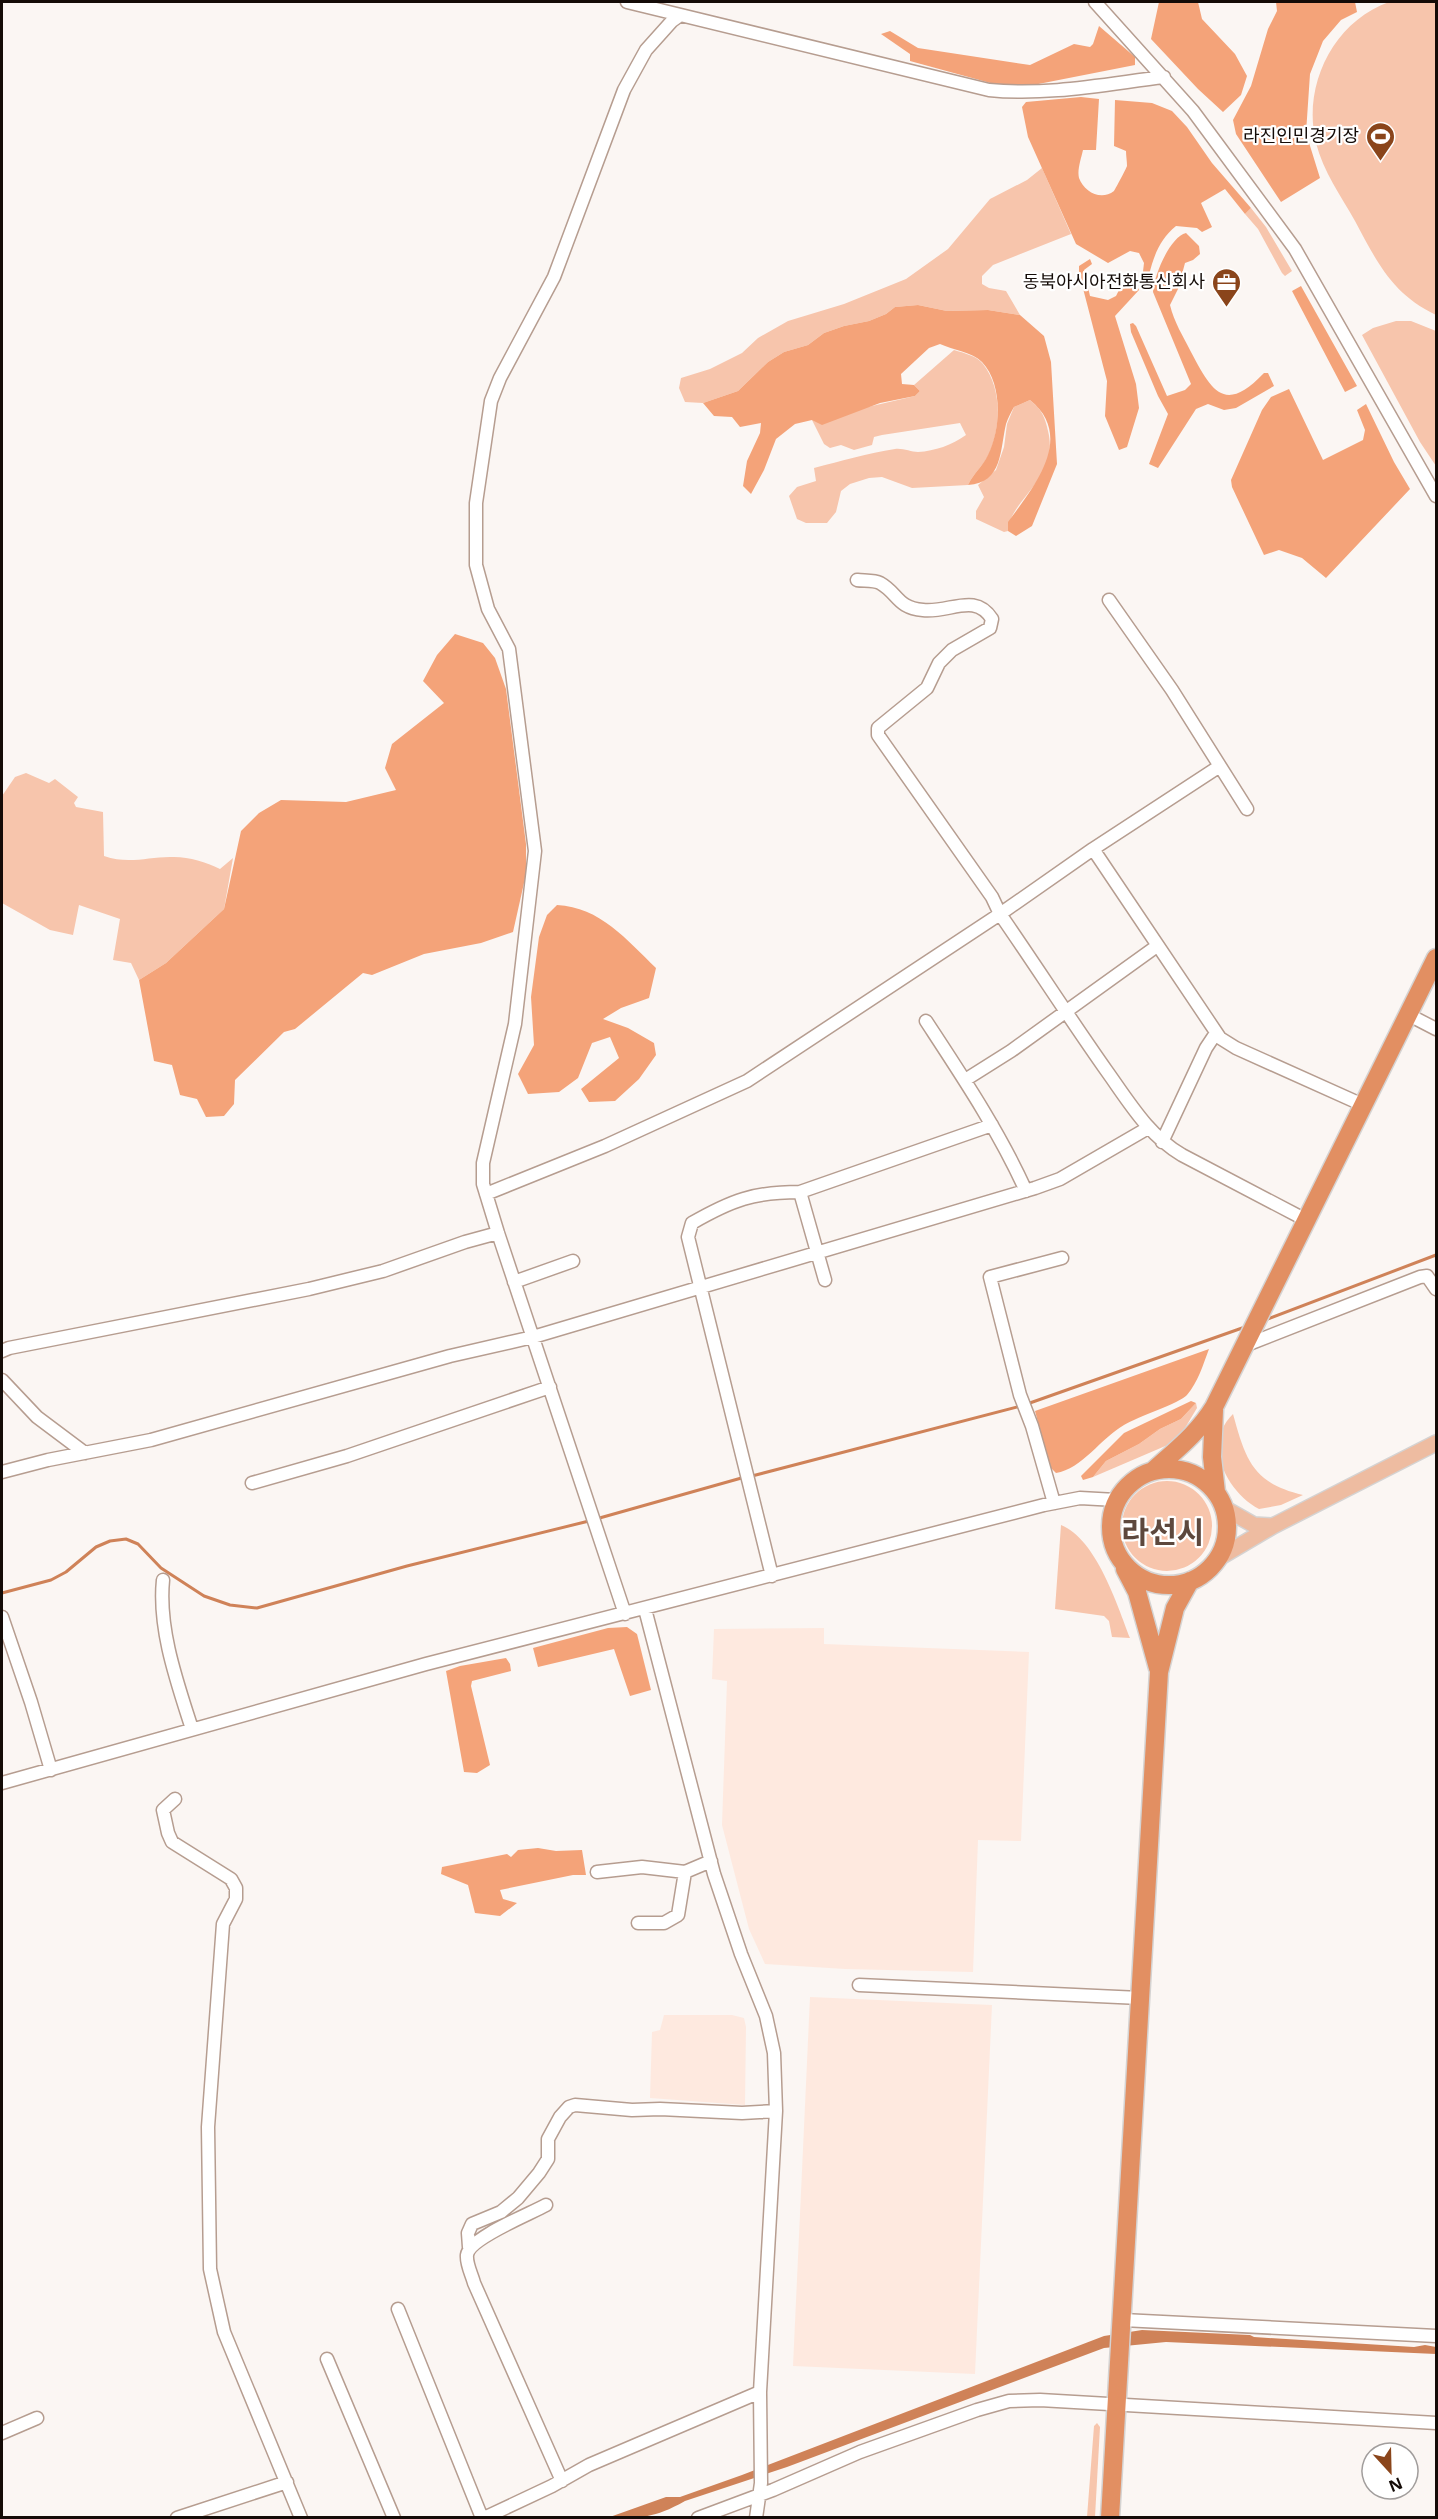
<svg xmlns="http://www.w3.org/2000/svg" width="1438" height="2519" font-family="'Open Sans','Noto Sans KR',sans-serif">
<rect width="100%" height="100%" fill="#fbf6f3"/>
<path fill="#fee9df" d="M824,1628V1644L1029,1652L1021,1841L978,1840L973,1972L845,1969L765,1964L749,1929L722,1825L727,1681L712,1679L714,1629Z
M810,1997L992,2005L975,2374L793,2366Z
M664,2015H732L744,2018L746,2027L745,2105L650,2098L652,2032L660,2030Z"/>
<path fill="#f7c5ac" d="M1389,2H1436V315C1392,294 1377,262 1355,221C1341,196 1323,171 1316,143C1302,86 1333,22 1389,2Z
M1042,168L1071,234L993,265L982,276V284L989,288L1006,291L1020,315L988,310L947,311L918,305L895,307L886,314L869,321L844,326L824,333L808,345L784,352L768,362L738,391L703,403L685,402L679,388L681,378L710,369L742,353L758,338L788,321L844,304L906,279L948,249L990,199L1027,180Z
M1251,208L1266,227L1292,271L1285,276L1282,273L1258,229L1245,214Z
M1396,321H1411L1436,331V466L1420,442L1362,335L1373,328Z
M954,350C964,353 977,356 983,364C1002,388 1001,427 989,454C984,465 973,474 968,485L912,488L882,477L869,478L850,484L841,491L836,512L827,523H806L797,519L789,496L797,487L816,481L814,468C841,461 868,453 895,449C903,448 911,452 918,452C935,451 952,445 966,435L960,423L882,435L874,437L872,445L854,450L841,445L830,448L824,444L812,420L915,396L920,391L914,385Z
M1030,400C1042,410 1045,417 1048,431C1060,479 1010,498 1008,531L1004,532L976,519V511L984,497L978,485L996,470L1004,447L1007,424L1014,407Z
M26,773L49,783L55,779L78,797L74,803L76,807L103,812L104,856C130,865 149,856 174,857C190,857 206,862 220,869L233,858L224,909L166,963L139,980L131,963L113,960L120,919L79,905L73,935L50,930L2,903V796L15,777Z
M1196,1403L1197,1408L1182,1433L1170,1444L1093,1477L1106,1461L1139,1444L1160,1429L1181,1419Z
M1233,1414C1246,1461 1253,1483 1303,1495L1281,1505L1259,1509C1227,1492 1202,1444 1233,1414Z
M1122 1526a45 45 0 1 1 90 0a45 45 0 1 1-90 0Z
M1061,1525C1096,1539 1117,1604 1130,1638L1112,1637L1109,1621L1104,1616L1055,1609Z
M1097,2423L1100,2427L1095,2517H1087L1094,2426Z"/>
<path fill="#f4a379" d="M1159,2H1198L1202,19L1235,54L1247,76L1241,95L1223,112L1198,89L1151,39Z
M1276,2H1355L1357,12L1341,20L1323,41L1310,74L1306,133L1320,178L1281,202L1236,134L1233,120L1251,86L1268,29L1277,11Z
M1099,26L1135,57V65L1018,88L1005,87L910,61V54L881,34L890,31L918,48L1030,65L1074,44L1090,47L1093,44Z
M1081,97L1099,99L1096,150H1083C1081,159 1077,170 1079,178C1084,192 1101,201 1114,191C1116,188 1126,169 1127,166C1127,162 1126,155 1126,151L1114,146L1115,100L1152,103L1172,111L1187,127L1212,163L1251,208L1245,214L1225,189L1201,203L1212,227L1202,232L1197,228L1176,226C1160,239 1154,255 1149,275L1142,280L1144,263L1139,253L1130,251L1108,263L1076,244L1028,137L1022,107L1026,102Z
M1186,233L1199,246L1200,254L1193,260L1185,263L1178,289L1170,305C1174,322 1183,336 1191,352C1212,392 1225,414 1264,373H1268L1274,386L1236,408L1224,410L1208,404L1196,409L1158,468L1149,464L1168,414L1158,396L1131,332L1130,324L1133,323L1136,326L1167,396L1185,390L1191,384L1153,292C1154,275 1170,237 1186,233Z
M1090,259L1092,264L1084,270L1090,296L1108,300L1116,296L1121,286H1137L1139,290L1115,316L1136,384L1139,408L1127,447L1119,450L1105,416L1107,381L1079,273V266Z
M1301,286L1357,386L1345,392L1292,291Z
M918,305L947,311L988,310L1020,315L1044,336L1051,362L1057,464L1032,526L1016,536L1008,531V522C1033,488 1076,437 1030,400L1014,407C1011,412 1008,418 1006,424C1000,449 1003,483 968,485C973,474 983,466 988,455C1001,429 1003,384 982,362C972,352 953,350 940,344L929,348L901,374L902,384L914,385L920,391L915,396L880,403L822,425L812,420L795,424L776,439L764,470L751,494L743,486L747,461L760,433L761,423L740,427L732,417L714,416L703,403L738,391L768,362L784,352L808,345L824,333L844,326L869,321L886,314L895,307Z
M1289,389L1323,460L1363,440L1365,430L1357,410L1366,404L1394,462L1410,489L1326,578L1302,558L1279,550L1264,555L1232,487L1231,480L1262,410L1271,397Z
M455,634L483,643L495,658L506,689L526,844V874L513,932L481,943L424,954L372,975L363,973L295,1029L284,1032L235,1080L234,1104L224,1116L206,1117L197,1099L180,1095L172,1065L154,1061L139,980L166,963L224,909L241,831L259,813L281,800L346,802L396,790L385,768L392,744L444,703L423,681L437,655Z
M557,905C600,907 627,940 656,968L649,998L621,1008L603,1019L628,1028L654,1043L656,1055L639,1079L615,1101L589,1102L581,1089L619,1058L610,1037L592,1043L578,1078L559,1092L528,1094L518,1074L534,1045L531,997L539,937L547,915Z
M1209,1349C1203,1365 1198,1382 1187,1395C1180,1403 1137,1417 1124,1425C1101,1438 1082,1469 1056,1473L1050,1467L1035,1411Z
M1191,1401L1196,1403L1181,1419L1160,1429L1139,1444L1106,1461L1093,1477L1083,1480L1081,1476L1124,1433Z
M627,1627L637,1634L651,1690L630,1696L614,1649L538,1667L533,1648L608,1628Z
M506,1658L510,1664L511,1671L472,1681L471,1686L490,1765L477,1773L464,1772L446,1671L460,1666Z
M538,1848L556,1851L582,1850L586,1875H573L500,1890L503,1899L517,1903L500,1916L475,1913L468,1885L441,1874L442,1867L507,1854L511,1857L518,1850Z"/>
<path fill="#cf8258" d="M1142,2330L1250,2335L1254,2337L1414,2347L1425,2345L1436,2347V2354L1166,2342L1104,2348L787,2467L685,2501C653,2519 643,2517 607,2518L666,2497H680L742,2475L1104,2336Z"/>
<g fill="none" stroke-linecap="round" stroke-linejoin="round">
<path stroke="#cf8258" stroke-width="3" d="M1265,1320L1436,1255
M1027,1404L1245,1327
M752,1476L1021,1406
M596,1519L745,1477
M2,1593L51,1580L66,1572L96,1547L110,1541L126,1539L138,1544L161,1568L204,1596L230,1605L257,1608L407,1566L589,1521"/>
<defs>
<path id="minor" d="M627,2L989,90C1047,96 1106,84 1164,77
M1095,2L1193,111L1295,249L1436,496
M857,580C863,581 874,580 880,583C898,593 897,608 923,610C950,613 975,592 992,619L990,628L952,650L939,663L927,688L878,728V735L992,897L1000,914C1036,966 1070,1019 1106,1070C1129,1102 1148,1135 1182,1155L1306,1220
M1109,600L1172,690L1247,809
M1093,849L1220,1038L1236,1048L1363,1105
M1409,1015L1436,1029
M926,1021C962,1076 999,1131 1026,1191
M965,1080L1011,1051L1157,946
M1162,1142L1206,1048L1216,1033
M800,1192L992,1125
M486,1194L605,1146L747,1081L1000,914L1093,849L1220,766
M514,1282L573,1261
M1244,1346L1420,1277L1427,1276L1436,1289
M2,1351L9,1348L309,1289L383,1271L465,1242L498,1233
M2,1380L37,1417L85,1453
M2,1472L48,1460L151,1440L450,1356L533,1337L1035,1188L1060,1179L1148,1128
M252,1483L347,1456L550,1387
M1054,1503L1032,1426L1020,1395L990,1277L1062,1258
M772,1576L688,1237L692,1223C732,1200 754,1192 800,1192L825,1280
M163,1580C158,1629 177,1682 192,1729
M645,1609L714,1874L741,1954L766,2016L774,2053L776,2111L760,2392L761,2483L756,2518
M625,1614L498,1233L483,1184V1163L515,1024L535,851L509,649L488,609L476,565V503L491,401L500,378L554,277L624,90L646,50L672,21L679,16
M2,1617L31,1702L51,1770
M2,1783L426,1664L1044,1505L1080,1498L1116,1500
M175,1799L163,1810L168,1833L172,1842L231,1879L236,1888V1899L223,1924L208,2127L210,2269L224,2332L301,2518
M597,1872L642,1867L685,1872L711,1861
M638,1923H664L678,1915L685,1872
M859,1985L1140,1998
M546,2205C530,2214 469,2238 467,2255C466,2264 472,2275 474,2283L562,2481
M469,2247L468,2233L472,2224L501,2212L518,2198L539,2173L548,2159V2139L560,2117L569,2107L575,2105L632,2110L660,2109L742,2113L776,2111
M398,2309L482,2518
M1123,2320L1436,2336
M327,2359L394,2518
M2,2433L37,2418
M177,2518L287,2482
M484,2518L552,2486L589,2465L760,2392
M698,2518L773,2490L860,2452L977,2410L1009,2401L1040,2400L1436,2423"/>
<path id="major" d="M1224,1508L1254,1525L1273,1526
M1217,1559L1273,1526L1436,1443"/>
<path id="highway" d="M1214,1410L1212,1457L1216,1492
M1111 1527a58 58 0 1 1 116 0a58 58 0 1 1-116 0Z
M1154,1470C1176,1450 1198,1433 1214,1407L1436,958
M1125,1569L1137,1592L1158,1668
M1110,2518L1159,1672L1175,1608L1190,1581"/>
</defs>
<use href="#minor" stroke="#b69d90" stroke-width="15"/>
<use href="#major" stroke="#d5d3d2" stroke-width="18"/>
<use href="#highway" stroke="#d5d3d2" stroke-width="21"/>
<use href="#minor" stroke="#fff" stroke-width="12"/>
<use href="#major" stroke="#eebca1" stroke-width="15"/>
<use href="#highway" stroke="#e28f62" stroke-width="18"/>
</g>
<defs>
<symbol id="stadium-pin" viewBox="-11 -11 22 30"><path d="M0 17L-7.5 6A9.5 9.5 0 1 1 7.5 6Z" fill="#8a451b" stroke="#fff"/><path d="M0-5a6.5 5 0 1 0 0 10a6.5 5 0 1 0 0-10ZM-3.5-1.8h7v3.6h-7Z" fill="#fff"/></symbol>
<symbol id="office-pin" viewBox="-11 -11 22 30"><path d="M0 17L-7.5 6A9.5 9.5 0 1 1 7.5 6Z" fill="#8a451b" stroke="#fff"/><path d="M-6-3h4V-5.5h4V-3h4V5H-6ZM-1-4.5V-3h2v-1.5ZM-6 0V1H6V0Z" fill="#fff"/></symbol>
</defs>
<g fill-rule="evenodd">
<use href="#stadium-pin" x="1364" y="120" width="33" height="45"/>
<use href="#office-pin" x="1210" y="266" width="33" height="45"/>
</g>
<g text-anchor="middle" stroke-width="4.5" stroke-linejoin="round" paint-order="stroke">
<g font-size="18" fill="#140b07" stroke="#fff" text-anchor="end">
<text x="1359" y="142">라진인민경기장</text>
<text x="1205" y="288">동북아시아전화통신회사</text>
</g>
<g font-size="30" font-weight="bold" fill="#5d483d" stroke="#fff">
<text x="1163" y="1543">라선시</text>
</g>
</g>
<rect width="1438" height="2519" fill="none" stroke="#140b07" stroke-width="6"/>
<g transform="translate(1390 2471) rotate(158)"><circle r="28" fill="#ffffff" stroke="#a19d9c" stroke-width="1.5"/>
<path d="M0-4.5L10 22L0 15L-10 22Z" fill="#8a451b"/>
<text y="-9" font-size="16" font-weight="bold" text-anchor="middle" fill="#140b07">N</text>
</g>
</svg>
